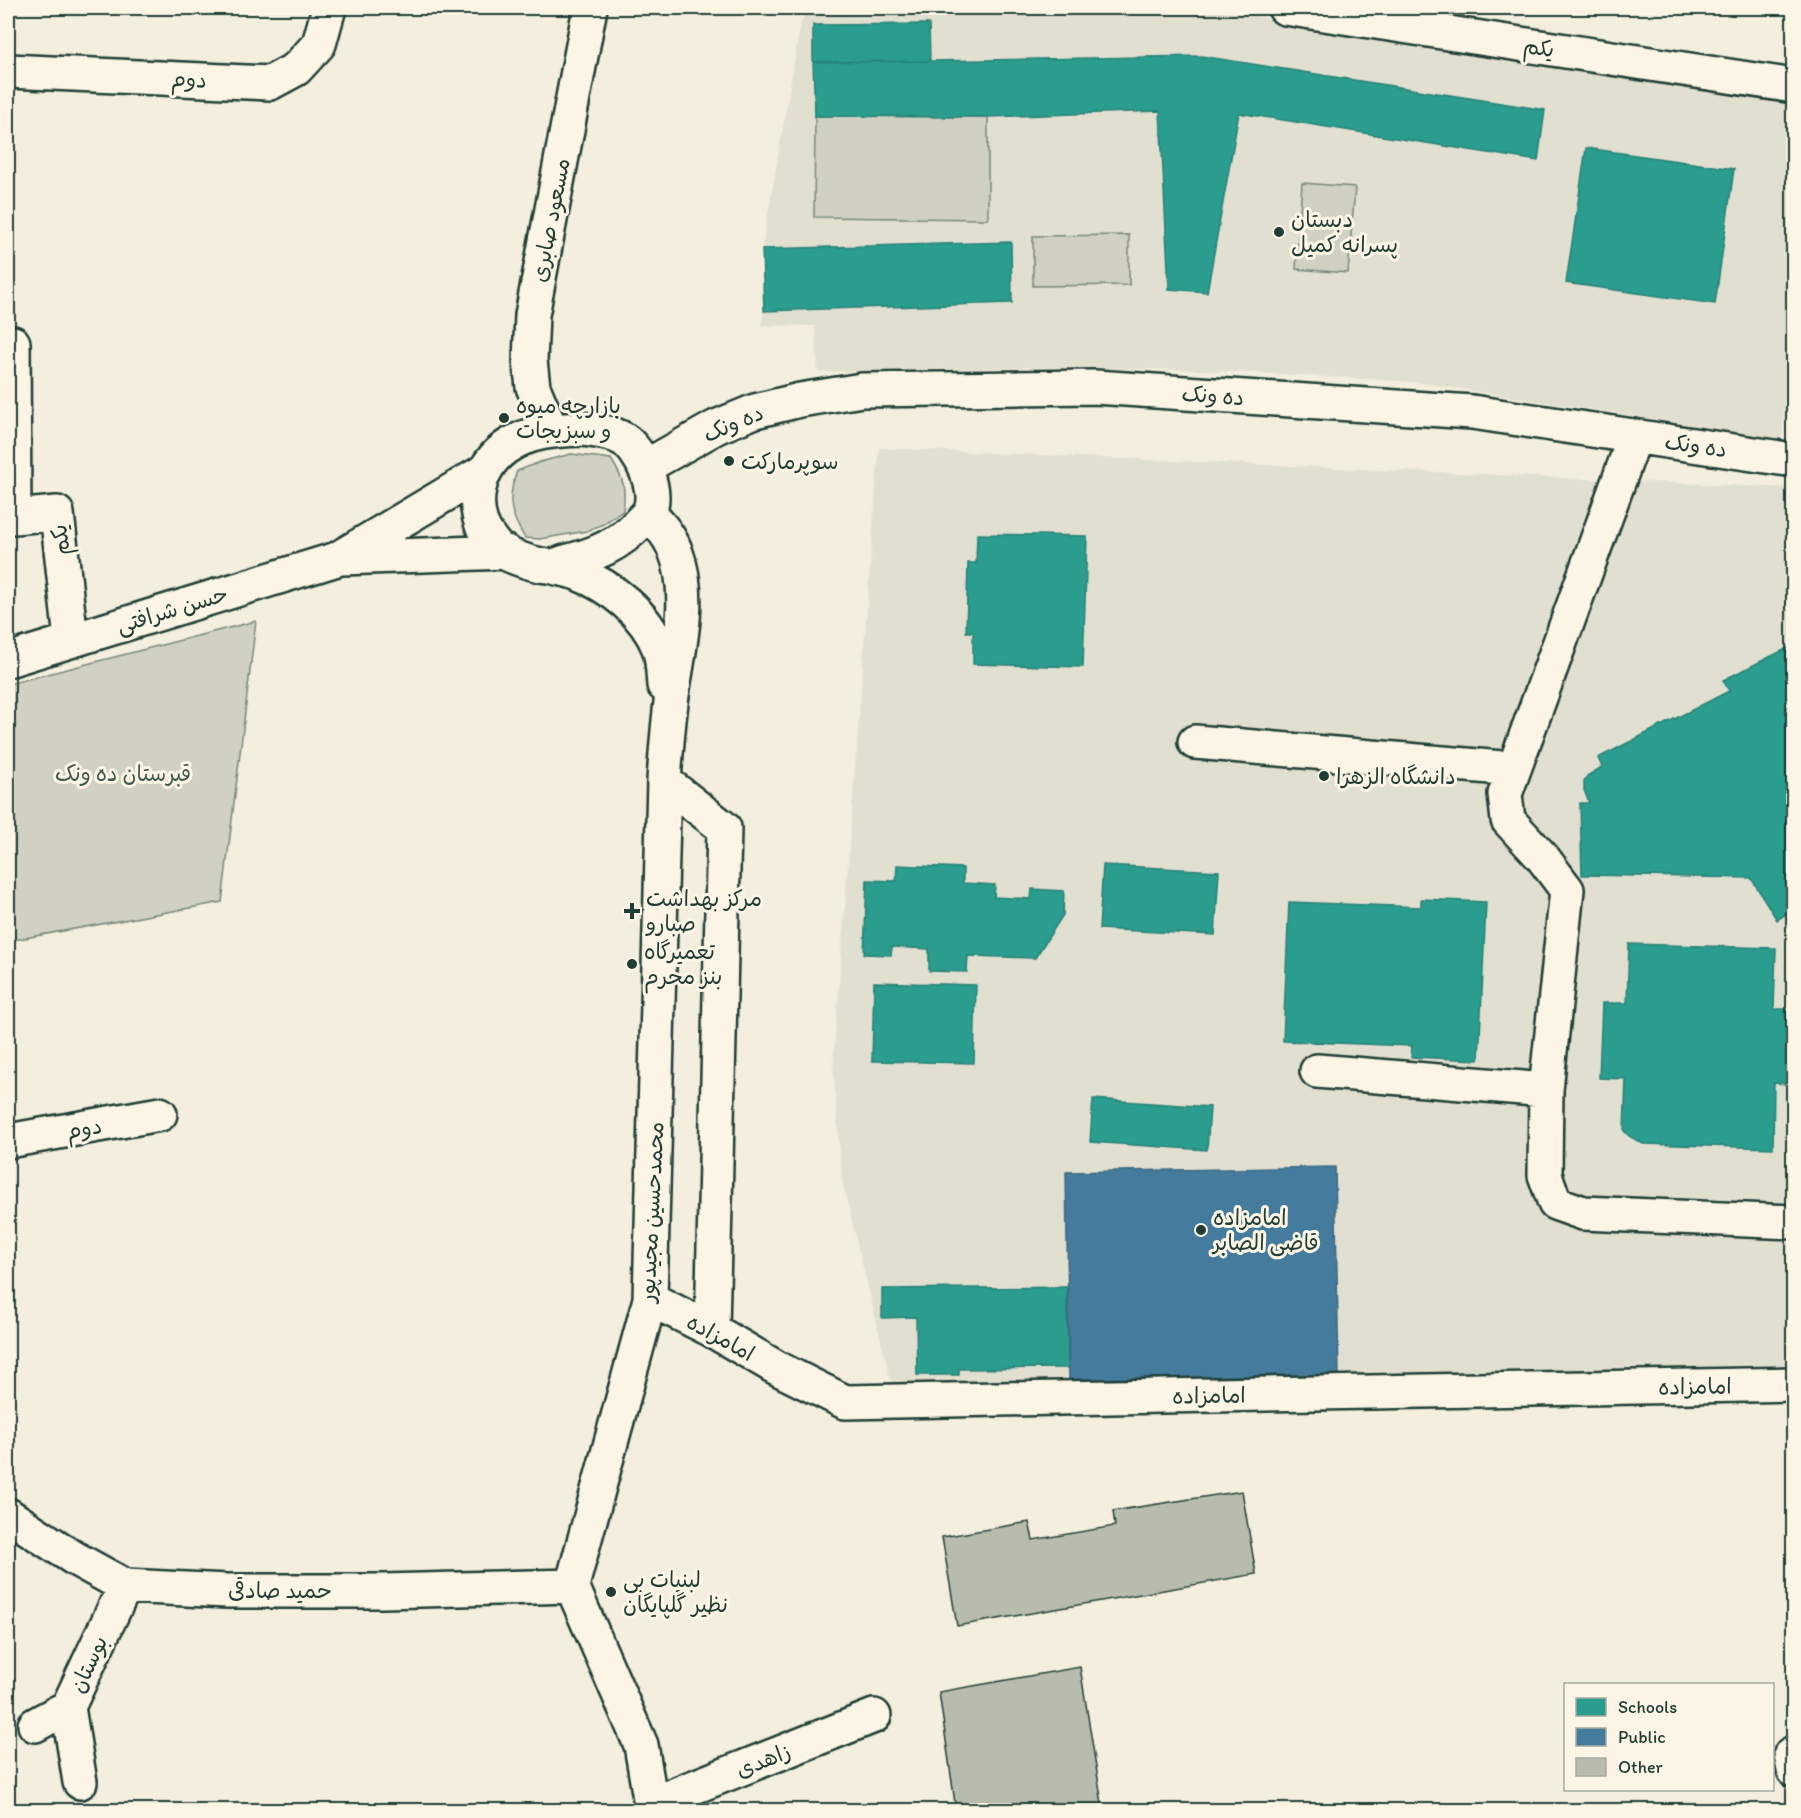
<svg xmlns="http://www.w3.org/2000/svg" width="1801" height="1818" font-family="Itim,'Playpen Sans Arabic',sans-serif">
<rect width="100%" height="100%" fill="#f3eede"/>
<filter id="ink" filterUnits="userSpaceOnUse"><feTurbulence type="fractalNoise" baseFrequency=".0167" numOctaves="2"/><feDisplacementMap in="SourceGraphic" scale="12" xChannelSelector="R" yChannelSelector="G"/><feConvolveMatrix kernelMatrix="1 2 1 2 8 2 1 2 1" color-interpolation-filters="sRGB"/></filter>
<g filter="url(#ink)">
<path fill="#e1dfd0" d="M808,8H1204L1781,100L1793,114L1794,327L1781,439L1416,382L1200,370L1038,367L818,372L815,326L761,325L764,311L762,249L801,23Z
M879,448L1793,488V1379L1725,1383L891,1382L842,1180L833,1065Z"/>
<path fill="#d0d1c2" stroke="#78877b" stroke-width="1.5" d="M815,116L988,117V219L814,217Z
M1302,183L1355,187L1348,273L1296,269Z
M1129,235V285L1033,286V236Z
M571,454L611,459C624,480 626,487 623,511L603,524L587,531L540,539L525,538C509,513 507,498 517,471L540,462Z
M256,621L222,902L8,941V684Z"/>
<path fill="#2a9d8f" stroke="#278074" stroke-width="1.5" d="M929,24L930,61L813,62V25Z
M1201,56L1545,110L1538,161L1239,113L1207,292L1169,289L1160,111L988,117L815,116L813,62L930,61Z
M1586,148L1734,169L1715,304L1566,283Z
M1011,242L1012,303L764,311L762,249Z
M977,534L1087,536L1083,667L973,664V632H966L968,563H976Z
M1794,645V909L1777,920L1751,878L1582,875L1580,803H1589L1584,790V782L1587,776L1602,767L1598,758L1729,691L1723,680Z
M897,865L963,868V883L995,885L994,897L1031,899L1032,889L1064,891L1063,915L1035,958L968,956L967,972L929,971V949L892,947L891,955L864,954L867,880L896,881Z
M1103,865L1219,871L1215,935L1099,929Z
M1421,899L1486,902L1479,1060L1411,1057L1412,1046L1283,1041L1289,902L1421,907Z
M1629,944L1776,948L1774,1009H1789L1786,1084L1774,1083L1773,1148L1643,1144L1629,1136L1624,1131L1626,1079L1599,1078L1602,1003H1627Z
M874,982L976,985L974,1063L872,1061Z
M1093,1099L1210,1107L1207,1150L1090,1142Z
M1067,1287L1068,1368L959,1369V1375H917L916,1317L882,1318V1289Z"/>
<path fill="#457b9d" stroke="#3a687e" stroke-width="1.5" d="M1335,1167L1339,1376L1069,1381L1066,1172Z"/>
<path fill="#b8bcae" stroke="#1f3d34" stroke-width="1.5" d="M1242,1491L1256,1574L957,1626L942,1537L1029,1522L1033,1540L1115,1526L1113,1511Z
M1080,1667L1103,1810H956L939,1692Z"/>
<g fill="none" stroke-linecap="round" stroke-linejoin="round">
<defs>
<path id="minor" d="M1285,8L1794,86
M8,71L270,83L296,69L319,44L329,8
M13,343L14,517L57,513L71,640
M583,429C596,431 611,432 623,439C641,451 659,490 649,512C647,515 643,519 640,522C619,545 595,555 565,562C560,564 553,567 548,566C535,565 511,557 500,550C497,548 494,544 491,540C468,512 476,469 505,448C528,431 556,430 583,429Z
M551,430L533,387L530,361L532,315L590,8
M1635,436L1505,794L1508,820L1543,858L1567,890L1546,1090L1545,1175L1555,1203L1583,1213L1794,1222
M645,467L716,427L755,411L800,400L862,390L1095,387L1472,412L1794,460
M649,513C659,524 669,535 675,550C693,596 679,647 672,695C668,724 666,752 664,781L650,1299L572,1586L641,1745L652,1810
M342,558L506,552
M550,566C559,569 568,570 577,573C612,587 645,613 659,648C663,659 663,674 664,685
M8,660L337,559L483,472
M1195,742L1514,769
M664,781L724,828L712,1330
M1317,1071L1546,1090
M8,1141L160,1114
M650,1299L712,1330L775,1367L845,1402L1794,1384
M8,1515L74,1558L125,1586L227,1591H383L572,1586
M35,1725L68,1707
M1794,1754H1791L1794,1770
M80,1782L68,1707L125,1586
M651,1804L874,1716"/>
</defs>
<use href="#minor" stroke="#1f3d34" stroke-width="38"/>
<use href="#minor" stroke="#fcf5e5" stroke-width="33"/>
</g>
</g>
<g fill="#1f3d34" stroke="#fcf5e5" stroke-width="2">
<circle cx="1279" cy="232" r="6"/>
<circle cx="504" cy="418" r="6"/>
<circle cx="729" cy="461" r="6"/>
<circle cx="1324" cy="776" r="6"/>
<path d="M629 902h6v6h6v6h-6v6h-6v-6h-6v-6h6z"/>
<circle cx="632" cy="964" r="6"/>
<circle cx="1201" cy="1230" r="6"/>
<circle cx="611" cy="1592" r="6"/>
</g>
<g text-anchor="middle" stroke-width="6" stroke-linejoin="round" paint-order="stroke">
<g font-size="22" fill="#1f3d34" stroke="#fcf5e5">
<text transform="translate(1539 47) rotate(9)" y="8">یکم</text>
<text transform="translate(189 79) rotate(3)" y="8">دوم</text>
<text transform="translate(550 220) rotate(-79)" y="8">مسعود صابری</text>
<text transform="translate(1213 395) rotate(4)" y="8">ده ونک</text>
<text transform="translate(733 423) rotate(-23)" y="8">ده ونک</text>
<text transform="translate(1696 445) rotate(8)" y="8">ده ونک</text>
<text transform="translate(60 540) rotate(-97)" y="8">یکم</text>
<text transform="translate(172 609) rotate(-17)" y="8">حسن شرافتی</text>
<text transform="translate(84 1128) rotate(-10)" y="8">دوم</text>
<text transform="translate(651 1212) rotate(-87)" y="8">محمدحسین مجیدپور</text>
<text transform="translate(721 1337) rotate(29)" y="8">امامزاده</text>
<text transform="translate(1695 1386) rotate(-1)" y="8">امامزاده</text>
<text transform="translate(1209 1395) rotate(-1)" y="8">امامزاده</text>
<text x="280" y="1598">حمید صادقی</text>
<text transform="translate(88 1664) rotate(-65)" y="8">بوستان</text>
<text transform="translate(763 1760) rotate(-22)" y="8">زاهدی</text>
</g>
<g font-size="22" fill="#1f3d34" stroke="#fcf5e5" text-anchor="start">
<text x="1291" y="227">دبستان<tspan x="1291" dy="25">پسرانه كميل</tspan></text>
<text x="516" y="413">بازارچه میوه<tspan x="516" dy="25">و سبزیجات</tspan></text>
<text x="741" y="469">سوپرمارکت</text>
<text x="1336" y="784">دانشگاه الزهرا</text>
<text x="646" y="906">مرکز بهداشت<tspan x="646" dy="25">صبارو</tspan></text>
<text x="644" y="959">تعمیرگاه<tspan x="644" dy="25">بنز محرم</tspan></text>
<text x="1213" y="1225">امامزاده<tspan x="1213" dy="25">قاضی الصابر</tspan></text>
<text x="623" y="1587">لبنیات بی<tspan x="623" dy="25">نظیر گلپایگان</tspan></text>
</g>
<g font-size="22" fill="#425b50" stroke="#fcf5e5">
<text x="123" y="781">قبرستان ده ونک</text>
</g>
</g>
<rect width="1801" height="1818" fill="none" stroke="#fcf5e5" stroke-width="30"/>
<rect x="15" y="15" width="1771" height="1788" fill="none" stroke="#1f3d34" stroke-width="2" filter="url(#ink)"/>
<rect x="1564" y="1683" width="210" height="108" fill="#fcf5e5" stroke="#a4ab9e" stroke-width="1.5"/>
<rect x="1576" y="1698" width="30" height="18" fill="#2a9d8f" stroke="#a4ab9e" stroke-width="1.5"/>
<text x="1618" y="1713" font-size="18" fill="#1f3d34">Schools</text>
<rect x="1576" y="1728" width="30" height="18" fill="#457b9d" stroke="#a4ab9e" stroke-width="1.5"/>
<text x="1618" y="1743" font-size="18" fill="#1f3d34">Public</text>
<rect x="1576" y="1758" width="30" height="18" fill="#b8bcae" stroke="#a4ab9e" stroke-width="1.5"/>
<text x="1618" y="1773" font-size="18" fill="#1f3d34">Other</text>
</svg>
